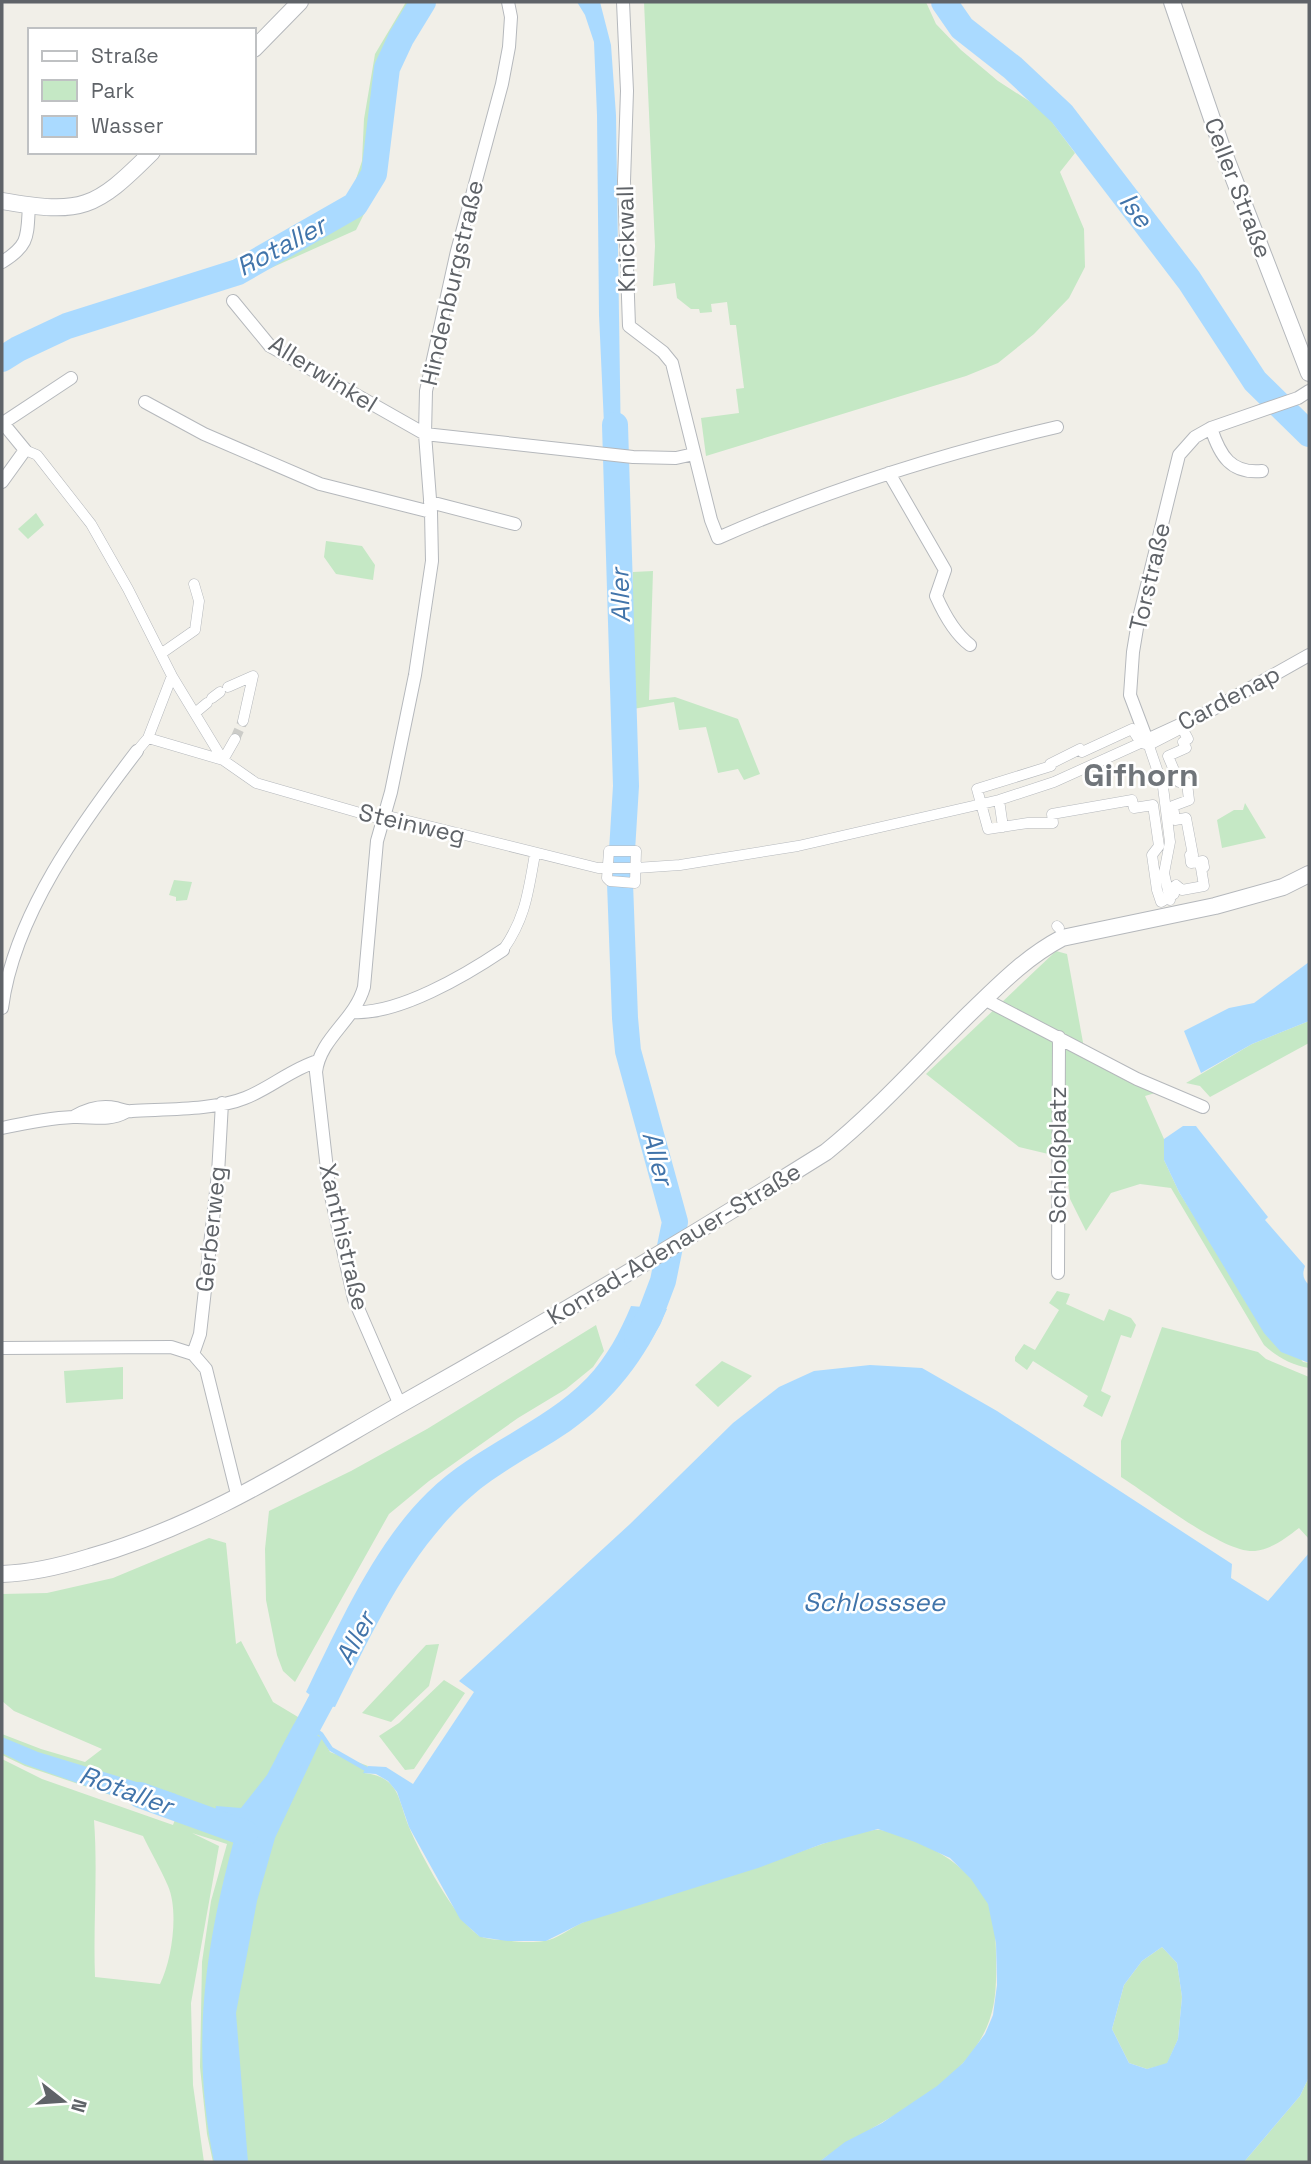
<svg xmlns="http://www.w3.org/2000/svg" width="1311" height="2164" font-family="'Space Grotesk',sans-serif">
<rect width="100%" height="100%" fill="#f1efe8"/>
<path fill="#c5e8c5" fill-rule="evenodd" d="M406,2H436L395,71L384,166L374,194L356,230L224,289L130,318L64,334L2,367V346L6,343L58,319L221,266L330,212L351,194L362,161L364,119L375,54Z
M644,2H926L936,24L961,50L998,81L1043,110L1075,153L1060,172L1084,229L1085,267L1069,298L1034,334L998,363L966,376L706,456L701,418L739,413L736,389L744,388L736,325H730L727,302L711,304L712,312L700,313L699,309H691L677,298L675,283L653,286L655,246Z
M36,513L44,525L28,539L18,529Z
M326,541L362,546L375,565L373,580L336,574L324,557Z
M653,571L649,700L675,697L738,719L760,774L744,780L738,769L718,773L706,727L679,730L674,702L633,709V572Z
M1245,803L1266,838L1222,848L1217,820L1234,810H1243Z
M174,880L192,882L187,900L176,901V897L169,895Z
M1056,951L1067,954L1086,1059L1155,1093L1145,1096L1164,1139V1160L1179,1192L1223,1262L1303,1362L1309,1363V1368C1292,1365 1277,1357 1264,1345L1171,1188L1140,1184L1111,1193L1086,1231L1070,1199L1065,1158L1019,1147L926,1074Z
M1309,1021V1043L1210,1097L1200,1086L1186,1083L1252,1044Z
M1057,1291L1070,1294L1066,1304L1104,1321L1109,1309L1131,1318L1136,1325L1131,1338L1121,1335L1101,1391L1111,1396L1102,1417L1083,1406L1088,1396L1033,1361L1027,1370L1015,1361V1357L1024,1344L1035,1350L1059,1310L1049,1303Z
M596,1325L604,1351L593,1367L566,1389L518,1418L429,1481L389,1514L295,1682L283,1671L277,1655L266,1600L265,1549L269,1511L351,1471L427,1429Z
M1162,1327L1258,1352L1266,1359L1309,1377V1539L1299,1528C1286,1538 1272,1549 1255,1551C1224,1554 1150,1495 1121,1477V1441Z
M722,1361L752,1376L718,1407L695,1385Z
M123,1367V1399L66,1403L64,1371Z
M209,1538L226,1543L236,1644L241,1641L273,1702L318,1729L330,1752L368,1766L364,1773C400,1777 398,1800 409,1827C420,1854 455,1918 478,1935C484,1939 496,1940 505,1940C517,1942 532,1943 544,1941C557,1940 571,1927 584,1922C649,1897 719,1882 785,1857C803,1851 866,1827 881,1830C922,1839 969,1863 988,1903C996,1920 996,1945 996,1964C997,2004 992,2029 965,2061C930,2102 862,2130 819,2162H213L207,2134L200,2067L202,1962L211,1901L227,1844L192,1833L219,1846L191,2003L193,2085L204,2162H2V1759L42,1779L173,1825L176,1817L25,1766L2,1755V1734L41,1749L85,1762L102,1749L14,1711L2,1701V1594L47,1593L113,1578ZM94,1820L143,1836C151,1853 161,1869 168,1886C179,1911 172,1960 160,1984L95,1977C93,1924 98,1872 94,1820Z
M439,1644L429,1686L391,1722L362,1713L426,1645Z
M444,1680L465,1693L414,1769L405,1770L379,1736L399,1723Z
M1162,1947L1177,1963L1182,1997L1178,2039L1167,2064L1147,2069L1129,2063L1112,2029L1124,1985L1142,1961Z
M1309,2077V2162H1244L1300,2096Z"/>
<path fill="#aadaff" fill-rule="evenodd" d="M577,2H600L611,45L616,115L621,449L605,446L599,315L597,115L594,42L585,15Z
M1309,962V1021L1252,1044L1201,1073L1184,1031L1229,1008L1254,1003Z
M1183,1126H1196L1199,1130L1268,1217L1265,1220L1305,1266C1302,1274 1303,1279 1309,1285V1363L1281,1352L1264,1333L1179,1192L1164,1160V1139Z
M631,1306L667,1309C646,1358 614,1400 570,1431C535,1455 495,1473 464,1503C405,1559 371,1635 335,1707L329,1706L326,1710L307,1700L310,1695L306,1692C339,1625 374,1545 427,1493C474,1446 541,1425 587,1378C607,1357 620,1332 631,1306Z
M870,1365L922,1368L997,1411L1232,1564L1231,1578L1268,1601L1309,1553V2077L1300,2096L1244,2162H819L845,2142L882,2123L937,2086L963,2063L985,2034L993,2015L997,1985L996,1943L988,1904L971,1879L950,1858L915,1842L878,1829L822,1844L758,1868L582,1923L546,1941H507L480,1937L460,1919L409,1827L397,1792L388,1781L376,1774L363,1773L368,1766L386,1767L413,1784L474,1692L459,1681L630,1524L733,1423L779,1387L814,1371ZM1162,1947L1177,1963L1182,1997L1178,2039L1167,2063L1147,2069L1129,2063L1112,2029L1124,1985L1142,1961Z
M294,1724L322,1738L275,1838L257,1901L236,2013L248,2162H214C191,2049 204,1950 234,1840L212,1830L216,1806L241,1808L267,1775Z
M2,1737L38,1752L176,1794L170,1816L24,1764L2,1753Z"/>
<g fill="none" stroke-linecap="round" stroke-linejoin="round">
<path stroke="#aadaff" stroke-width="4.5" d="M308,1725L321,1734L331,1749L366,1769"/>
<path stroke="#aadaff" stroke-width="26" d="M944,2L962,28L1013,68L1062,114L1189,280L1255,381L1309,434
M2,359L18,349L67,326L238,272L355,205L374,174L387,68L401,38L423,2
M615,425L626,786L620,883L625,1018L628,1051L675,1222L663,1281L649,1318L637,1338
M289,1761L335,1675
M140,1795L245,1833"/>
<path stroke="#ccccc8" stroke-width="10" stroke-dasharray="10 5" stroke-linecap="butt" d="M235,739L243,721"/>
<defs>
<path id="pedestrian" d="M25,450L37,455L91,524L128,589L172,676L223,760L256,783L374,817L384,815L598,868H636L680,865L798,846L999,800L1054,782L1147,740L1163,787L1170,842L1164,873L1170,900
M162,653L195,630L199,601L194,584
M228,687L253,676L243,721
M212,698L220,692
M195,713L207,703
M1182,728L1188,739L1183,742L1186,748L1168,756L1179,782L1187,783L1189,800L1173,806L1175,820L1186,818L1193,855H1190L1191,863L1203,861L1204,867L1201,868L1204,886L1182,890L1176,885L1170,891L1174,894L1161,902L1157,890L1152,855L1159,846L1153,805L1134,808L1132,800L1052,814L1053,823H1028L988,829L977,789L1051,766L1050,764L1080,749L1082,752L1132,729L1141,743L1149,745Z
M148,738L223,760L235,739
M137,751L148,738L172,676
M999,800L1003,827
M609,851H636L635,883L610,881L607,878Z
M1057,926L1059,928
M503,950C526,917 528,892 535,854"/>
<path id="minor" d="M623,2L627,91L624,181L629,326L663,352L672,363L711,520L718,538C827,490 941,454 1057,427
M2,262C30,245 27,236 29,205
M233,301L270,346L425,434L633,457L676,458L694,454
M1309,391L1298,398L1211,428L1195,437L1179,455L1138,622L1133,652L1130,695L1147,740L1208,712L1309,655
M145,402L204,434L320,484L431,512
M2,422L25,450L2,482
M3,423L71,378
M1211,428C1220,456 1231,474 1262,471
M889,473L945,570L936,596C944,614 954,633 970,645
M430,502L515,524
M984,999L1137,1079L1203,1107
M2,1008C14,915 81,824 137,751
M353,1012C398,1015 466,975 503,950
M75,1116C87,1109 102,1105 116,1108C123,1110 126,1112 132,1111C165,1109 216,1110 245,1098C271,1088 291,1069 318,1061
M2,1128C25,1123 49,1118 73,1117C92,1116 108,1122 126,1112
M1058,1273L1059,1037
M2,1348L171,1347L193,1354L206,1369L238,1498
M193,1354L200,1334L218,1174L222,1103
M400,1405L354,1299L329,1187L316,1072C320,1038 355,1020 364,987L377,841L391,792L415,675L432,561L431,512L425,434L426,391L457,251L502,84L509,47L511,17L508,2"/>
<path id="tertiary" d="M1172,2L1222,148L1309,373
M254,49L300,2
M2,201C82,215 95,209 152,152
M2,1574C32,1573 61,1566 90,1557C203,1525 301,1461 403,1403C545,1323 687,1239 826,1152C878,1110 922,1060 970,1013C999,985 1026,957 1062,938L1215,906L1283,887L1309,874"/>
</defs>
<use href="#pedestrian" stroke="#b5b8bc" stroke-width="11"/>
<use href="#minor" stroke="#b5b8bc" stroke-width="14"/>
<use href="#tertiary" stroke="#b5b8bc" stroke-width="18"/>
<use href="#pedestrian" stroke="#fff" stroke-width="10"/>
<use href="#minor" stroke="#fff" stroke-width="12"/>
<use href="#tertiary" stroke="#fff" stroke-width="16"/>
</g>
<g text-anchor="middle" stroke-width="5" stroke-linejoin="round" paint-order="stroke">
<g font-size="24" fill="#5f6368" stroke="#fff">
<text transform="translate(1238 188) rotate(69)" y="8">Celler Straße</text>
<text transform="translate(626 239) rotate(-91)" y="8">Knickwall</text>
<text transform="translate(452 283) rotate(-77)" y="8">Hindenburgstraße</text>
<text transform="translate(323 374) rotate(32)" y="8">Allerwinkel</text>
<text transform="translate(1150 577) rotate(-77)" y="8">Torstraße</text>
<text transform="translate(1229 698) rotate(-28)" y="8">Cardenap</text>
<text transform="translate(412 824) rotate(13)" y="8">Steinweg</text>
<text transform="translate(1058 1155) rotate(-90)" y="8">Schloßplatz</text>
<text transform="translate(211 1229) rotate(-84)" y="8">Gerberweg</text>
<text transform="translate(344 1237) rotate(77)" y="8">Xanthistraße</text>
<text transform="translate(674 1244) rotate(-31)" y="8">Konrad-Adenauer-Straße</text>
</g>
<g font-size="26" font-style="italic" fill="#4174aa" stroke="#fff">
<text transform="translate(1136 210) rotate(53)" y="9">Ise</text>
<text transform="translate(281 246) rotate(-28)" y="9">Rotaller</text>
<text transform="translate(620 596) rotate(-92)" y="9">Aller</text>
<text transform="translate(658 1158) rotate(75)" y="9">Aller</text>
<text x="874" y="1611">Schlosssee</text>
<text transform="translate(355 1638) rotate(-62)" y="9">Aller</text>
<text transform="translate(126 1790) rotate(20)" y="9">Rotaller</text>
</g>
<g font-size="32" font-weight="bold" fill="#70757a" stroke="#fff">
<text x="1141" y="786">Gifhorn</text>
</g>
</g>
<rect width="1311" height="2164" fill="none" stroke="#5f6368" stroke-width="7"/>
<rect x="28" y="28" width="228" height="126" fill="#ffffff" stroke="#bfc1c3" stroke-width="2"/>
<rect x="42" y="51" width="35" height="10" fill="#ffffff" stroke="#bfc1c3" stroke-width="2"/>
<text x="91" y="63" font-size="21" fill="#5f6368">Straße</text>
<rect x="42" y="80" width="35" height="21" fill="#c5e8c5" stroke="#bfc1c3" stroke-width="2"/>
<text x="91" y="98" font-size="21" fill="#5f6368">Park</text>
<rect x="42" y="116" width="35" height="21" fill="#aadaff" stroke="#bfc1c3" stroke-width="2"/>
<text x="91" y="133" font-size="21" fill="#5f6368">Wasser</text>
<g transform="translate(63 2101) rotate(107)" stroke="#ffffff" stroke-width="5" paint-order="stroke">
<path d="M0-5L12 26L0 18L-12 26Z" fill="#5f6368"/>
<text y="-10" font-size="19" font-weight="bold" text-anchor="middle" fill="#5f6368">N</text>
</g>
</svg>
